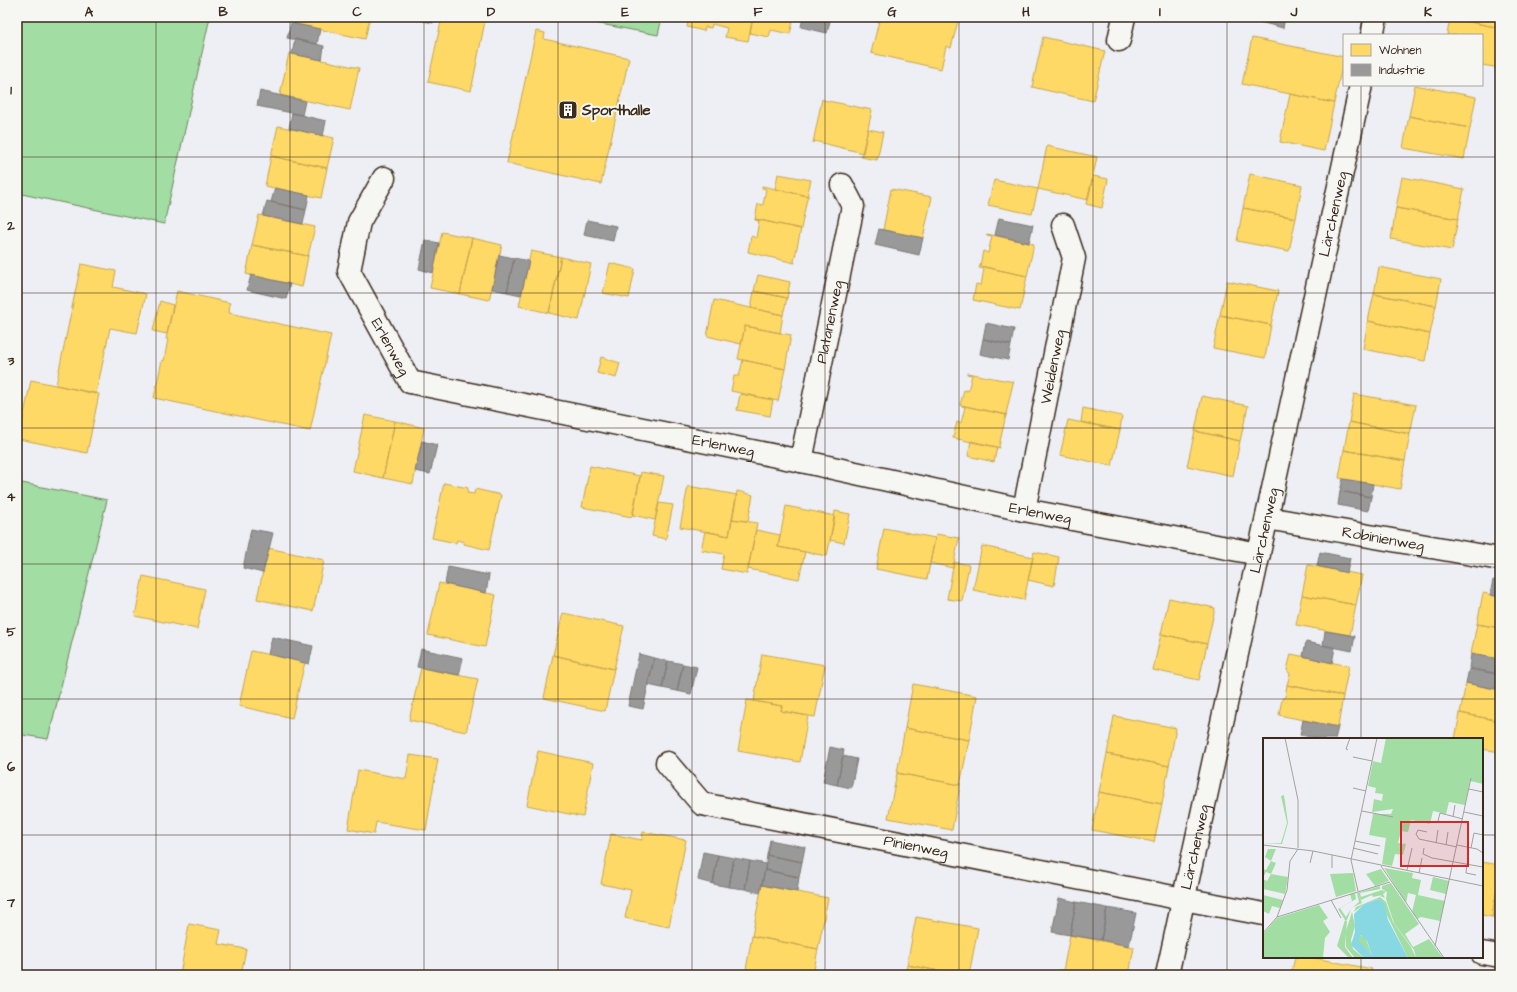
<svg xmlns="http://www.w3.org/2000/svg" width="1517" height="992" font-family="'Architects Daughter',sans-serif">
<rect width="100%" height="100%" fill="#edeff4"/>
<filter id="ink" filterUnits="userSpaceOnUse"><feTurbulence type="fractalNoise" baseFrequency=".025" numOctaves="2"/><feDisplacementMap in="SourceGraphic" scale="8" xChannelSelector="R" yChannelSelector="G"/><feConvolveMatrix kernelMatrix="1 2 1 2 8 2 1 2 1" color-interpolation-filters="sRGB"/></filter>
<g filter="url(#ink)">
<path fill="#a2dda3" stroke="#6e8460" d="M17,17H210L164,224L17,193Z
M564,17H662L658,35Z
M17,482L107,500L48,739L17,734Z"/>
<path fill="#ffd966" stroke="#c4a450" d="M297,17H370L365,39L295,24Z
M442,17H464L485,21L471,91L428,82Z
M689,17H753L748,41L725,37L727,28L712,24L711,28L705,27L704,31L687,27Z
M753,17H794L790,34L771,30L769,37L750,33Z
M880,17H959L951,48L946,46L941,69L871,53Z
M1450,17H1500V28L1450,18Z
M1450,18L1500,28V68L1482,65V35H1447Z
M536,31L545,33L544,39L629,58L601,184L507,163Z
M1043,37L1105,51L1093,101L1032,87Z
M1252,38L1344,57L1334,103L1242,84Z
M289,53L359,68L350,110L280,95Z
M1415,85L1476,97L1470,128L1409,116Z
M1290,94L1334,103L1324,151L1280,142Z
M822,99L823,100L872,110L863,153L814,141L813,143Z
M1409,116L1470,128L1464,159L1403,148Z
M278,126L334,138L327,168L271,156Z
M868,129L883,132L877,160L861,157Z
M1047,146L1097,157L1088,200L1038,189Z
M271,156L327,168L321,198L265,186Z
M778,174L811,180L807,196L775,189Z
M1250,174L1302,185L1296,218L1243,208Z
M1093,176L1108,179L1102,208L1086,204Z
M1402,177L1464,189L1458,219L1396,208Z
M994,180L1038,189L1032,214L988,205Z
M762,186L809,196L807,198L801,229L755,219L758,204L763,205L766,189L762,188Z
M891,189L932,197L923,238L883,230Z
M1243,208L1296,218L1289,251L1237,241Z
M1396,208L1458,219L1452,250L1391,239Z
M259,215L315,227L308,256L252,245Z
M755,219L801,229L794,261L795,263L748,252L751,236L756,238L759,221L755,220Z
M442,232L472,238L460,294L430,288Z
M987,234L1034,244L1027,276L980,266L983,251L988,253L992,236L986,235Z
M472,238L502,245L489,300L460,294Z
M252,245L308,256L302,287L246,274Z
M531,251L561,257L549,313L519,306Z
M561,257L591,264L579,320L549,313Z
M610,263L635,269L629,298L603,293Z
M81,264L116,271L113,287L146,294L137,333L110,328L96,394L56,385Z
M980,266L1027,276L1020,310L973,300L976,284L981,285L984,269L979,268Z
M1379,267L1441,279L1436,306L1374,294Z
M758,275L790,282L787,298L754,291Z
M1227,281L1278,291L1271,325L1220,315Z
M177,291L230,303L229,313L331,335L310,431L154,398L162,360L164,361L168,339H166Z
M754,291L787,298L783,315L751,308Z
M1374,294L1436,306L1430,334L1368,321Z
M714,300L783,315L780,333L745,326L741,344L707,336Z
M160,301L173,305L167,334L153,331Z
M1220,315L1271,325L1265,358L1213,348Z
M1368,321L1430,334L1425,361L1363,349Z
M745,326L791,335L785,369L738,359Z
M601,357L620,363L616,378L597,373Z
M743,360L785,369L778,401L731,391L734,376H739Z
M967,373L1014,382L1013,383L1006,414L1007,415L960,405L964,390L968,391L972,375L967,374Z
M31,380L99,394L87,453L19,439Z
M740,394L773,400L770,416L737,410Z
M1354,394L1416,405L1410,434L1349,422Z
M1202,396L1248,406L1240,441L1195,431Z
M960,405L1007,415H1006L999,446L1000,448L953,438L957,422L961,423L965,407Z
M1083,408L1122,416L1120,430L1081,422Z
M365,415L395,421L383,478L353,471Z
M1068,420L1120,430L1112,466L1060,455Z
M395,421L424,428L413,484L383,478Z
M1349,422L1410,434L1405,461L1344,450Z
M1195,431L1240,441L1233,476L1187,466Z
M971,441L997,447L994,462L968,456Z
M1344,450L1405,461L1400,489L1339,478Z
M590,466L640,476L632,517L582,507Z
M641,472L664,476L655,520L633,515Z
M444,483L468,488L467,493L474,494L475,489L501,495L489,550L464,544V542L457,540L456,543L432,538Z
M688,486L737,495L729,536L680,527Z
M737,491L753,495L748,521L732,519Z
M659,503L673,505L666,539L652,536Z
M786,506L835,516L827,556L778,547Z
M835,511L850,514L844,543L830,540Z
M732,519L757,523L747,574L721,569L724,554L701,550L705,531L729,536Z
M884,528L935,538L927,579L876,569Z
M756,530L780,535L778,547L805,552L799,579L748,569Z
M936,534L959,538L953,568L930,563Z
M982,546L1033,557L1024,600L973,590Z
M268,548L324,560L313,611L257,599Z
M1034,552L1059,557L1054,586L1028,580Z
M954,562L969,565L962,601L947,599Z
M1308,565L1362,575L1356,605L1302,595Z
M143,576L205,589L197,629L135,616Z
M439,583L496,595L485,647L428,635Z
M1483,593L1500,597V628L1477,624Z
M1302,595L1356,605L1350,635L1296,625Z
M1169,598L1215,608L1207,644L1161,634Z
M563,613L624,626L614,669L553,655Z
M1477,624L1500,628V659L1471,654Z
M1161,634L1207,644L1199,680L1153,670Z
M251,651L305,662L292,718L239,706Z
M762,654L825,665L815,717L781,711L782,706L754,701Z
M1291,654L1349,666L1343,696L1287,685L1290,674L1287,670Z
M553,655L614,669L605,711L544,698Z
M421,668L478,679L466,732L409,720Z
M1466,683L1500,690V721L1460,713Z
M913,684L977,696L969,740L905,728Z
M1287,685L1343,696L1338,727L1279,715L1282,699L1285,697Z
M747,700L782,706L781,711L808,716L800,762L738,751Z
M1460,713L1500,721V752L1482,749V739H1455Z
M1114,716L1176,728L1169,766L1107,754Z
M905,728L969,740L960,785L897,773Z
M538,751L593,763L583,817L527,805Z
M1107,754L1169,766L1162,804L1099,792Z
M410,755L438,759L426,830L376,822L374,834L348,829L358,770L406,779Z
M897,773L960,785L952,830L888,818Z
M1099,792L1162,804L1154,842L1092,830Z
M643,832L686,840L669,927L625,918L631,890L601,884L611,834L642,840Z
M1482,862L1500,865V872L1492,917L1482,915Z
M1500,872V918L1492,917Z
M762,885L828,898L818,949L752,936Z
M916,917L978,928L969,975H961L907,965Z
M189,924L221,930L218,944L246,949L241,975H180Z
M1070,935L1134,947L1129,975H1085L1063,971Z
M752,936L818,949L813,975H745Z
M1295,957H1309L1372,969L1370,975H1291Z
M907,965L961,975H905Z
M1059,970L1063,971L1085,975H1058Z"/>
<path fill="#999" stroke="#7d7874" d="M406,17H434L433,23Z
M803,17H831L827,33L801,27Z
M1257,17H1285L1283,28L1256,21Z
M291,23L320,29L317,44L287,38Z
M295,39L324,46L322,60L292,54Z
M260,91L305,101L302,115L257,106Z
M292,113L326,121L323,136L289,128Z
M275,188L309,195L306,210L271,202Z
M267,201L306,210L303,224L263,216Z
M999,218L1033,225L1029,243L995,235Z
M587,220L616,226L613,241L584,235Z
M879,229L923,238L919,255L875,245Z
M425,240L439,243L433,273L419,269Z
M499,255L514,258L507,292L492,289Z
M514,258L529,261L521,295L507,292Z
M251,275L290,284L286,299L247,290Z
M986,323L1014,329L1011,345L983,339Z
M983,339L1011,345L1008,360L980,354Z
M422,441L437,445L430,474L415,471Z
M1343,479L1373,484L1371,497L1340,491Z
M1340,491L1371,497L1368,511L1338,505Z
M251,529L273,533L263,573L243,568Z
M1320,552L1350,558L1347,573L1317,566Z
M448,567L489,575L486,593L445,584Z
M1493,580L1500,582V597L1490,595Z
M1325,631L1355,636L1352,651L1323,645Z
M272,637L313,646L309,664L268,654Z
M1306,642L1335,648L1332,663L1303,656Z
M421,649L463,658L459,675L417,667Z
M639,654L654,658L643,709L628,706Z
M1471,654L1500,659L1498,674L1469,668Z
M654,658L668,661L662,688L648,685Z
M668,661L683,664L677,691L662,688Z
M683,664L697,667L691,694L677,691Z
M1469,669L1498,674L1495,689L1466,683Z
M1303,720L1338,727L1335,739H1322L1300,735Z
M830,747L844,750L837,785L823,782Z
M843,756L857,759L851,788L837,785Z
M770,840L805,847L802,862L767,855Z
M703,852L718,855L713,884L698,880Z
M718,855L734,858L729,887L713,884Z
M767,855L802,862L799,877L765,870Z
M734,858L750,861L745,889L729,887Z
M750,861L766,864L760,893L745,889Z
M765,870L799,877L797,892L762,885Z
M1059,898L1076,902L1070,935L1052,932Z
M1076,902L1107,908L1101,940L1070,935Z
M1107,908L1136,913L1129,946L1101,940Z"/>
<g fill="none" stroke-linecap="round" stroke-linejoin="round">
<defs>
<g id="minor">
<path d="M1372,35L1376,17"/>
<path d="M1119,40L1124,17"/>
<path id="s1" d="M384,178L359,222L349,271L410,382L801,461L1024,510L1259,554"/>
<path id="s2" d="M801,461L853,206L842,185"/>
<path id="s3" d="M1024,510L1074,258L1063,225"/>
<path id="s4" d="M1267,518L1500,559"/>
<path id="s5" d="M667,763L702,804L1183,899L1264,914"/>
<path d="M1482,953L1500,956"/>
<path id="s6" d="M1167,975L1361,85"/>
</g>
</defs>
<use href="#minor" stroke="#3b2a1e" stroke-width="25"/>
<use href="#minor" stroke="#f6f6f2" stroke-width="22"/>
</g>
</g>
<path fill="none" stroke="#3b2a1e" stroke-width="1" stroke-opacity="0.55" d="M156,17V975M290,17V975M424,17V975M558,17V975M692,17V975M825,17V975M959,17V975M1093,17V975M1227,17V975M1361,17V35M1361,85V739M17,157H1500M17,293H1500M17,428H1500M17,564H1500M17,699H1500M17,835H1264M1482,835H1500M1361,957V975"/>
<defs>
<symbol id="building-square" viewBox="-11 -11 22 22"><rect x="-9" y="-9" width="18" height="18" rx="4" fill="#3b2a1e" stroke="#f6f6f2"/><path d="M-4-6H4V6H1V3H-1V6H-4ZM-2.5-4.3h1.7v1.8h-1.7ZM.8-4.3h1.7v1.8H.8ZM-2.5-1h1.7V.8h-1.7ZM.8-1h1.7V.8H.8Z" fill="#fff"/></symbol>
</defs>
<g fill-rule="evenodd">
<use href="#building-square" x="557" y="99" width="22" height="22"/>
</g>
<g text-anchor="middle" stroke-width="4" stroke-linejoin="round" paint-order="stroke">
<g font-size="15" font-weight="bold" fill="#3b2a1e" stroke="#f6f6f2" text-anchor="start">
<text x="582" y="115">Sporthalle</text>
</g>
<g font-size="15" fill="#3b2a1e" stroke="#f6f6f2">
<text dy="5" stroke="none"><textPath href="#s6" startOffset="779">Lärchenweg</textPath></text>
<text dy="5" stroke="none"><textPath href="#s2" startOffset="142">Platanenweg</textPath></text>
<text dy="5" stroke="none"><textPath href="#s1" startOffset="187">Erlenweg</textPath></text>
<text dy="5" stroke="none"><textPath href="#s3" startOffset="146">Weidenweg</textPath></text>
<text dy="5" stroke="none"><textPath href="#s1" startOffset="547">Erlenweg</textPath></text>
<text dy="5" stroke="none"><textPath href="#s1" startOffset="871">Erlenweg</textPath></text>
<text dy="5" stroke="none"><textPath href="#s6" startOffset="455">Lärchenweg</textPath></text>
<text dy="5" stroke="none"><textPath href="#s4" startOffset="118">Robinienweg</textPath></text>
<text dy="5" stroke="none"><textPath href="#s5" startOffset="272">Pinienweg</textPath></text>
<text dy="5" stroke="none"><textPath href="#s6" startOffset="131">Lärchenweg</textPath></text>
</g>
</g>
<g transform="translate(1263 738)">
<rect width="220" height="220" fill="#edeff4"/>
<path d="M123,0H220V46L207,43L202,67L186,64L183,76L170,73L167,86L148,82L145,94L138,93L135,105L143,106L140,117L132,116L129,128L119,126L123,100L106,97L110,76H128L130,71L109,74L111,61L119,63L120,56L112,55L113,50L105,48L110,23L118,25ZM21,57L25,85L19,106L0,105H18L24,85L18,58ZM5,111H13L8,123L13,125L8,136L25,139L22,156L0,151V141L4,143L8,136L3,134L0,140V131L3,132L8,123L2,119ZM121,130L150,135L149,140L158,142L155,157L182,163L177,183L158,179L154,181L149,174L153,157L145,155L143,165ZM118,131L126,143L112,148L103,136ZM90,135L93,153L73,159L67,136ZM170,139L186,143L183,156L167,152ZM128,145L156,186L142,196L150,209L166,201L180,220H153L151,212L131,185L123,161L124,154L119,151V148ZM117,148V151L97,155L98,159L119,152L123,154L120,156L122,160L117,158L119,157L110,159L109,157L98,162L95,156L99,165L90,169L96,164L94,155ZM92,155L93,161L77,170L83,179L88,171L84,182H82L75,171L89,163L87,156ZM0,157L20,162L17,170L9,168L6,176L0,173ZM117,159L123,164L130,184L148,209L153,220H145L116,161L101,166L91,174L93,169ZM56,167L65,180L60,183L67,194L62,200L60,220H0V196L14,180ZM89,174L92,188L88,202L90,211L101,220H92L83,209V193ZM82,182L84,183L82,209L90,220H86L74,208ZM96,197L102,199L109,217L94,202Z" fill="#a2dda3"/>
<path d="M116,161L121,165L125,182L145,220H101L88,207L92,194L91,176L101,166ZM98,197L104,203L109,217L95,202Z" fill="#87d8e3" fill-rule="evenodd"/>
<path fill="none" stroke="#a6a09e" stroke-width="1" d="M22,0L35,62V110M85,12L83,11L87,0M90,19L109,23M90,50L103,53M206,51L220,54M99,73L130,79M201,74L220,78M190,79L192,67M179,84L175,83L177,75L200,81M164,94L155,92L153,96L156,101L194,109M92,103L117,108M173,105L175,92M0,107L50,113L220,148M183,107L185,94M194,107L214,111L220,115M90,110L115,116M161,110L160,116L169,120L220,129M208,110L211,95L220,97M47,125L50,113M204,126L203,135L213,137M118,128L181,220M69,130V117M144,132L149,110M156,135L159,120M95,153L88,122L114,0M68,162L78,180M14,179L127,144M0,195L14,179L24,152L27,123L35,111M172,208L208,40"/>
<path fill="#d62828" fill-opacity="0.15" stroke="#d62828" stroke-width="2" d="M138,84H205V128H138Z"/>
<rect width="220" height="220" fill="none" stroke="#3b2a1e" stroke-width="2"/>
</g>
<rect width="1517" height="992" fill="none" stroke="#f6f6f2" stroke-width="44"/>
<rect x="1343" y="34" width="140" height="52" fill="#f6f6f2" stroke="#aba49d"/>
<rect x="1351" y="44" width="20" height="12" fill="#ffd966" stroke="#aba49d"/>
<text x="1379" y="54" font-size="12" fill="#3b2a1e">Wohnen</text>
<rect x="1351" y="64" width="20" height="12" fill="#999999" stroke="#aba49d"/>
<text x="1379" y="74" font-size="12" fill="#3b2a1e">Industrie</text>
<rect x="22" y="22" width="1473" height="948" fill="none" stroke="#3b2a1e" stroke-width="1.5"/>
<g font-size="13" text-anchor="middle" font-weight="bold" fill="#3b2a1e">
<text x="89" y="16">A</text>
<text x="223" y="16">B</text>
<text x="357" y="16">C</text>
<text x="491" y="16">D</text>
<text x="625" y="16">E</text>
<text x="758" y="16">F</text>
<text x="892" y="16">G</text>
<text x="1026" y="16">H</text>
<text x="1160" y="16">I</text>
<text x="1294" y="16">J</text>
<text x="1428" y="16">K</text>
<text x="11" y="94">1</text>
<text x="11" y="230">2</text>
<text x="11" y="365">3</text>
<text x="11" y="501">4</text>
<text x="11" y="636">5</text>
<text x="11" y="771">6</text>
<text x="11" y="907">7</text>
</g>
</svg>
